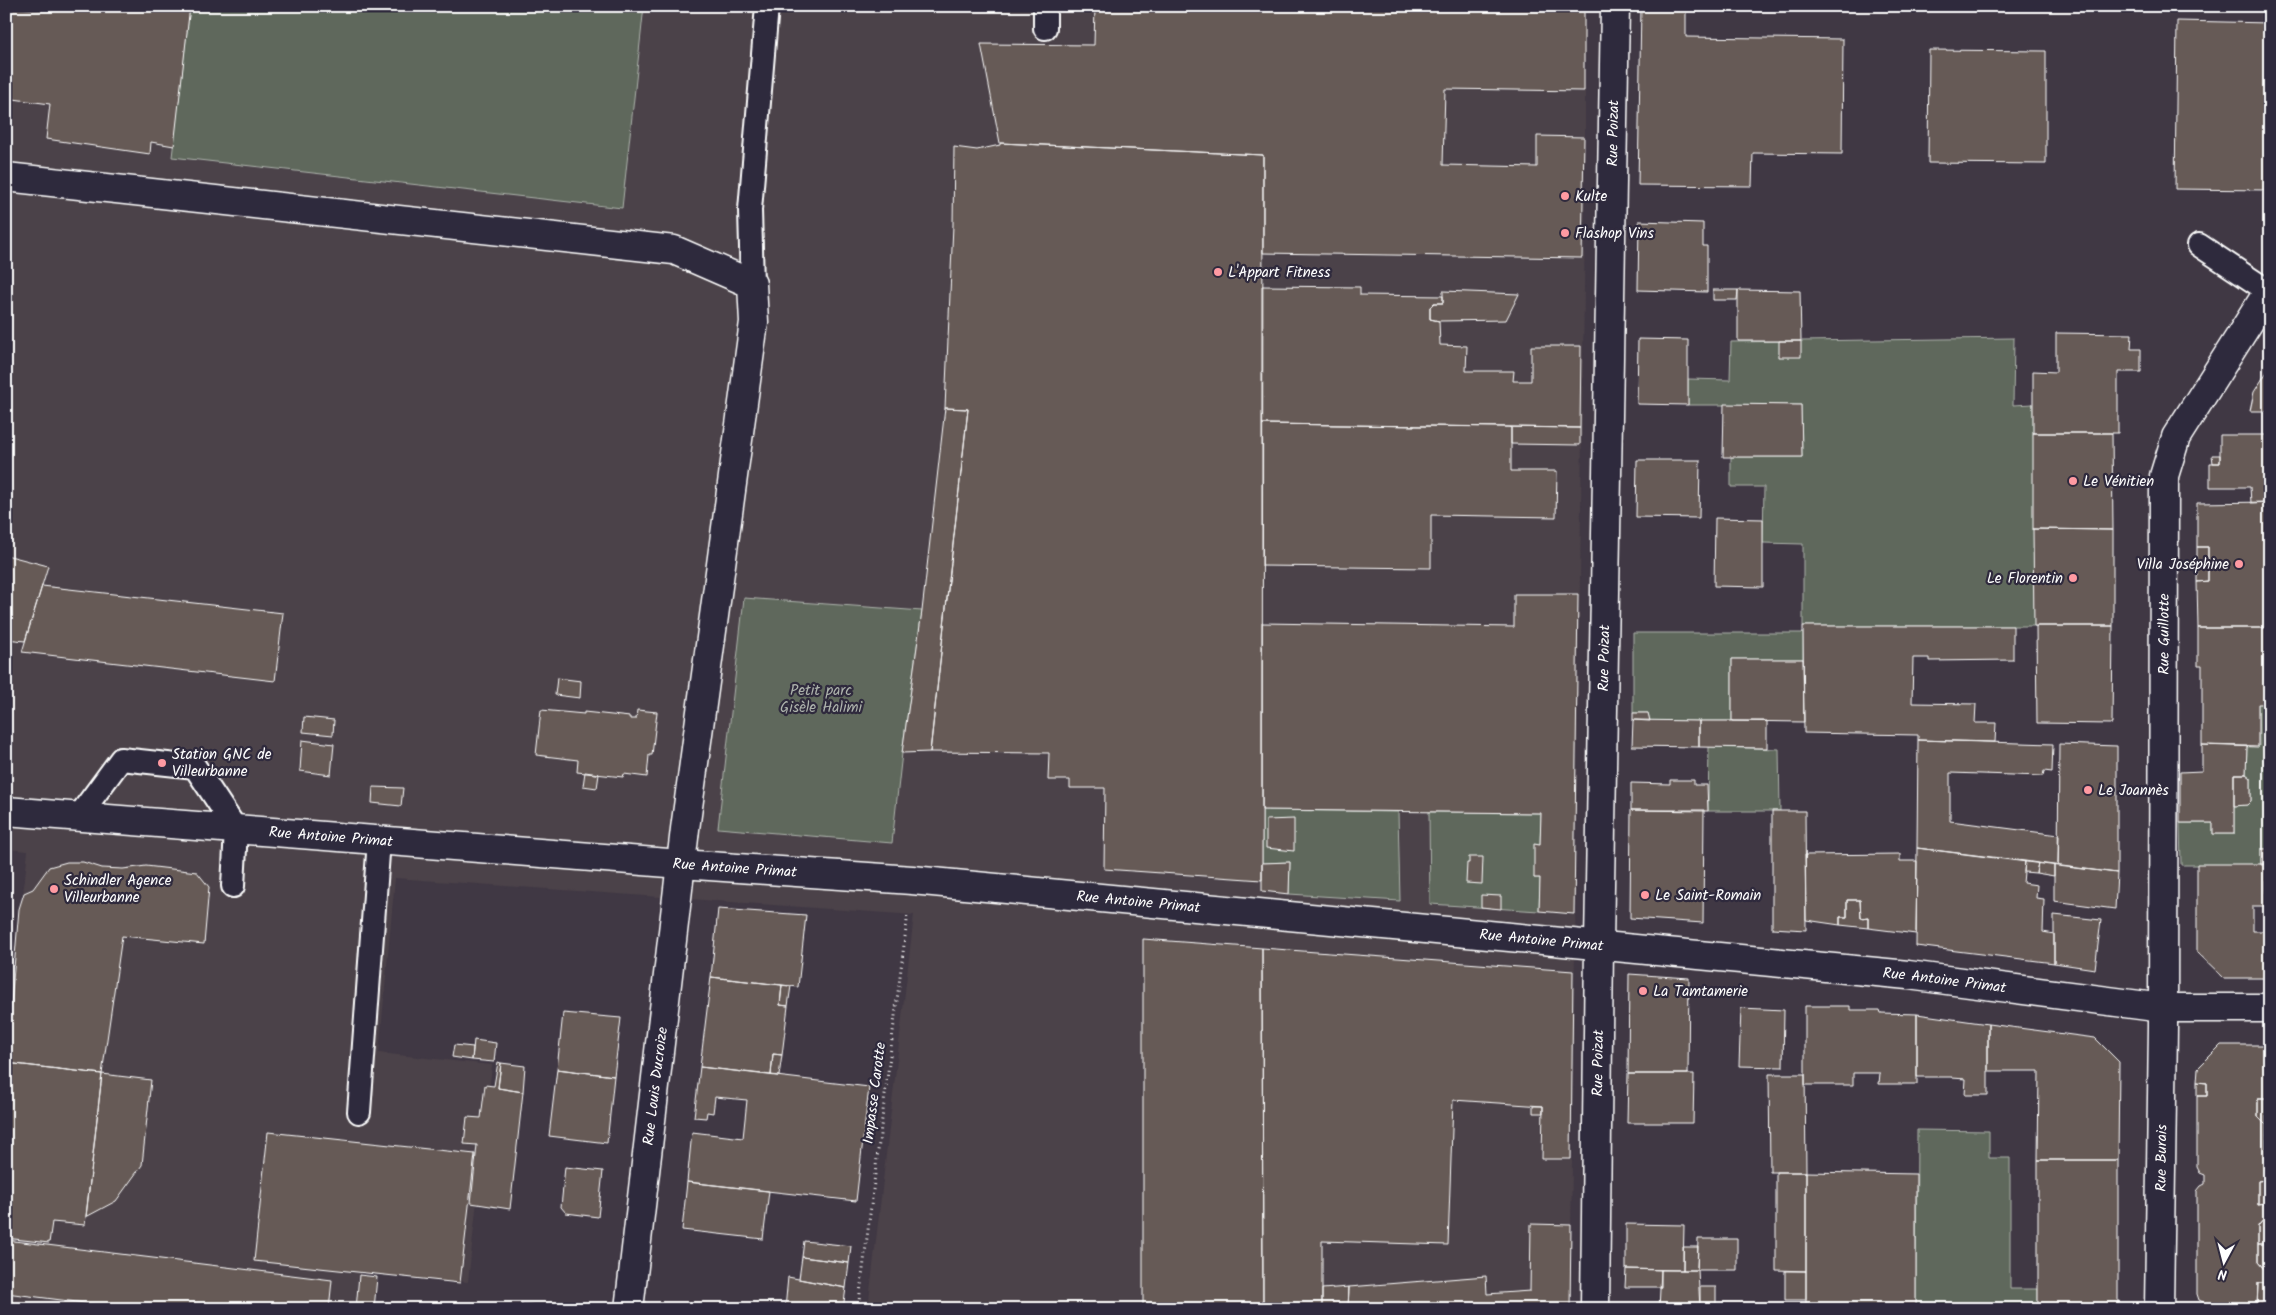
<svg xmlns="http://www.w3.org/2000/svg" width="2276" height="1315" font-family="Kalam,sans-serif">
<rect width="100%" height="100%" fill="#403844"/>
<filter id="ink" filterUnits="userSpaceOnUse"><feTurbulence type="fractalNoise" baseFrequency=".02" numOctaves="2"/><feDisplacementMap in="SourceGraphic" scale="10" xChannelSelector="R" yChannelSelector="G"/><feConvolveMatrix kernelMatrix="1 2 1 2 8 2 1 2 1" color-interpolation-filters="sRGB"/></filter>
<g filter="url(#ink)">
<path fill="#4b4249" d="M6,6H1585V216L1570,1309H868L914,915L395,878L379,1053L492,1065L468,1282L360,1273L356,1309H6V1042L28,851L6,849Z"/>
<path fill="#5e685b" stroke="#aeb4ad" d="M190,6H644L622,208L172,157Z
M2014,338L2013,405L2033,404L2036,626H1803V544L1763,543L1764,487H1731V457H1802L1801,405H1688V379L1730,380L1731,342Z
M744,598L922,611L902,753L892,843L718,828Z
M1633,633H1803V659H1732V721H1650L1648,713H1633Z
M2270,662V849H2261V865H2181L2180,823H2213V834H2234V806L2247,805L2251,801V778L2246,774L2247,746H2259L2258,704Z
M1709,747L1779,749L1780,811H1708Z
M1262,810L1398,812L1400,901L1289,894L1290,862L1262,863Z
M1429,812L1541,813L1540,845L1534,878H1540L1539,911L1430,904Z
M2266,1099H2270V1309H2265Z
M1917,1130L1989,1131V1158H2010V1289H2038V1308L1916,1309Z"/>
<path fill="#665a56" stroke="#fff" d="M55,6H190L174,146L151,142L150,154L46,139L50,104L6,98V7L54,11Z
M1095,6H1584V91L1445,89L1443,165L1537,167V136L1584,137L1582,258L1263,253V155L1000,143L981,44L1094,45Z
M1641,6H1686V37L1843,39L1842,154L1753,153L1752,186L1638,185Z
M2177,21L2270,23L2267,190L2175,189Z
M1929,50L2046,51V164L1928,163Z
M1000,143L1263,155L1262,880L1104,869L1105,788H1070V780H1048L1049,753L930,752L968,409L945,408L953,225L954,147L977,150L1000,145Z
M1639,221L1703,223V246H1707V292L1638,290Z
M1262,286L1360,287V295L1443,296V303H1434L1430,307V319L1439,321L1440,345L1467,346L1466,371H1514L1513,381H1531V346H1581L1580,428L1262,424Z
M1713,290H1738L1737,300H1713Z
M1738,290L1800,291L1801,341H1738Z
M1443,291L1519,294L1506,320L1439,321L1430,319V307L1434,303H1443Z
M2056,333L2132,334L2131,349H2141V372H2118V433H2033V371L2056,372Z
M1638,339L1688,340V405L1637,404Z
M1779,341H1801V357H1779Z
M2270,367V411H2250L2254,392Z
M1724,404L1801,405L1802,457H1723Z
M945,408L968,409L930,752L902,753L922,611Z
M1262,424L1511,427V471H1557L1556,517L1431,515V568L1262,566Z
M1511,427L1580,428V445L1511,444Z
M2033,433H2112L2113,530L2033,529Z
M2220,435H2270V502L2251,503L2250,487H2210V463H2220Z
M2212,455H2220V463H2213Z
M1637,460H1700L1699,518L1636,517Z
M2270,502V628H2198L2197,582L2208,581V547H2197V503Z
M1715,518L1763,519V587L1714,586Z
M2033,529L2113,530V626H2034Z
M2197,547H2208V581L2197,582Z
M6,555L48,566L25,641L6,639Z
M42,586L283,613L275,681L22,652Z
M1514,594H1578L1574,914L1539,911L1540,878H1534V844L1540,845L1541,813L1262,810V623L1514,627Z
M1803,626H2013V660L1929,661V658H1913L1912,703L1976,704L1975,723H1996L1995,742L1918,740V735L1804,733Z
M2036,626H2113L2112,724L2037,723Z
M2198,628H2270L2268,704H2258V747L2202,745V666H2198Z
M1732,659H1803L1804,722L1732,721Z
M557,678L581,681L580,698L555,695Z
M541,710L584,714V712L630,717V719H636L637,710L657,712L652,755H649L647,777L624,774L623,777L577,772L578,760L536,755Z
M1633,713H1648L1650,721L1633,720Z
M304,717L334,720L333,735L303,732Z
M1633,720L1699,721V747L1632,746Z
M1699,721H1767V748L1699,747Z
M302,740L334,744L331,775L300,771Z
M1918,740L2053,744L2052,772L2044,771L2043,776L1950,773V821L2059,835L2058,866L1917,848Z
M2059,744L2117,746V873L2058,866Z
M2202,745L2247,746L2246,774H2234V834H2213V823H2180V772L2202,771Z
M585,772L599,774L597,788L583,786Z
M2234,774H2246L2251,778V801L2247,805L2234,806Z
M1670,780H1694V785H1707L1708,811L1631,810V783L1670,784Z
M373,787L403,788L401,806L372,803Z
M1631,810H1704L1703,923L1630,918Z
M1772,811H1805L1806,930L1772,928Z
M1294,819V851L1266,848V820Z
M1917,848L2025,861L2023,883L2037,885L2036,898L2044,899L2043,932L2054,934V963L1916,946Z
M2261,849H2270V864L2261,865Z
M1900,854V861H1917L1916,934L1868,928V917L1861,918L1860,900H1847V917H1840V925L1806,920L1805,855Z
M1469,857H1483L1482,884L1466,883L1467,863H1469Z
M2025,861L2038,863L2036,873L2024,872Z
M67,862H83L102,868L123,869L146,866L197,872L209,887L204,944L122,936L102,1074L6,1063L19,909L24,893L33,889L49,867Z
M1290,862L1289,894L1262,891V863Z
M2038,863L2054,865V876L2036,873Z
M2197,864H2267L2266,906H2253V931H2266L2267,978H2224L2197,952Z
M2054,865L2117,873L2115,909L2054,901Z
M1481,895L1501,896V909L1481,907Z
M1847,900H1860L1861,918L1868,917V928L1840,925V917H1847Z
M718,909L806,915L798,987L711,977Z
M2054,915L2101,920L2095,969L2054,963Z
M1143,939L1262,948L1263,1309H1143Z
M1262,948L1573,971L1571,1159H1542L1543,1106L1453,1100L1448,1245L1322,1241V1309H1263Z
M1629,974L1689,978L1688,1074H1628Z
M711,977L782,985L780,1005L788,1006L782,1055L773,1054L771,1075L700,1067Z
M782,985L791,986L788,1006L780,1005Z
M1805,1006H1850V1010H1880L1881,1013L1917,1014V1084H1879L1880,1073H1853V1085H1805Z
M1741,1008L1784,1010L1783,1067L1739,1066Z
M563,1013L621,1018L614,1076L557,1069Z
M1917,1014L1988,1024V1095H1965L1966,1079L1952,1078V1077H1917Z
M1988,1024L2095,1038L2119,1062L2118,1160H2038L2039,1071H1988Z
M474,1040L496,1043L494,1062L472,1060Z
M454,1045L473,1047L472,1060L452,1057Z
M2221,1045H2270V1099H2258V1117L2266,1125L2265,1180L2258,1181V1205L2266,1204L2265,1218L2258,1226V1262L2265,1270V1283H2258L2257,1308L2265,1309H2205V1303L2199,1300L2197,1294V1191L2201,1186L2205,1184V1175L2200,1173L2197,1167V1096H2207V1083L2197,1082L2198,1068Z
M773,1054L782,1055L779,1076L771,1075Z
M498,1062L501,1063L498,1088L523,1092L510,1209L471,1203L477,1145L464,1144L467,1117L481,1118L485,1085L494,1086Z
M6,1063L102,1074L85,1225L52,1222L49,1243L6,1238Z
M501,1063L525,1066L523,1092L498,1088Z
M700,1067L869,1087L856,1201L687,1182L692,1132L743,1138L747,1100L715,1097L713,1113L707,1112L706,1118L694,1117Z
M557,1069L614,1076L607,1143L549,1136Z
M102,1074L151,1080L142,1165L116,1201L86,1217Z
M1628,1074H1694L1693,1123H1627Z
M1769,1074H1805L1806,1172H1770Z
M2197,1082L2207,1083V1096H2197Z
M2258,1099H2266V1125L2258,1117Z
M1533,1106H1543V1113H1533Z
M268,1132L475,1154L460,1283L254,1261Z
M2038,1160H2118V1307L2038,1308Z
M565,1167L603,1171L598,1217L566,1213L561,1207Z
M1776,1172H1806V1271L1776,1270Z
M1806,1172L1916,1174V1309H1806Z
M2265,1180L2266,1204L2258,1205V1181Z
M687,1182L769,1191L763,1239L682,1230Z
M2265,1218L2266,1244H2258V1226Z
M1531,1224L1571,1225L1570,1309H1348L1349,1287L1486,1276L1487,1294L1530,1291Z
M1626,1224L1684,1225L1683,1270L1626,1269Z
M1698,1239H1737V1270H1697Z
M6,1240L332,1280L329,1309H132L6,1293Z
M804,1241L851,1246L849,1263L802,1257Z
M2258,1244H2266L2265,1270L2258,1262Z
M1683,1247H1698L1697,1270H1683Z
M802,1257L849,1263L846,1288L799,1279Z
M1626,1269L1661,1270V1287H1625Z
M1661,1270H1698L1700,1309H1659Z
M1785,1271H1806V1300H1785Z
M359,1275L377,1277L374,1309H356Z
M788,1277L846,1288L843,1309H785Z
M2258,1283H2265V1307L2257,1308Z
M1349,1287L1348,1309H1322V1289Z
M1700,1287H1716V1309H1700Z
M522,1304L562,1309H521Z
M2118,1307V1309L2043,1308Z"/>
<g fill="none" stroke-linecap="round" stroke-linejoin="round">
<defs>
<path id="lane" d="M1045,6V28
M2199,245L2268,291
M752,284L750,210L767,6
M79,816L121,759L195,767L236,829L233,886
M359,1112L379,840"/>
<g id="street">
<path d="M6,177L674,250L752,284L754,322L685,829L629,1309"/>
<path id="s1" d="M1595,1309L1599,944L1615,6"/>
<path id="s2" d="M2159,1309L2163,1027L2164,476L2176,437L2270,289"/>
</g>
<g id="secondary">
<path id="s3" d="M6,811L681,864L912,880L1908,975L2163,1008H2270"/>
</g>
</defs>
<use href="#lane" stroke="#fff" stroke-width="26"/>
<use href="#street" stroke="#fff" stroke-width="31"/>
<use href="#secondary" stroke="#fff" stroke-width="31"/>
<path stroke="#fff" stroke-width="3" stroke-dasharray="1 4" stroke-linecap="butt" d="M858,1309L908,913"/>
<use href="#lane" stroke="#2f2a3d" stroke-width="22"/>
<use href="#street" stroke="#2f2a3d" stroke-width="28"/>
<use href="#secondary" stroke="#2f2a3d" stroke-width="28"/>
</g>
</g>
<g fill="#ff9aa2" stroke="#2f2a3d" stroke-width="2">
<circle cx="1565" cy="196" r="5"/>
<circle cx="1565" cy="233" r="5"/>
<circle cx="1218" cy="272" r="5"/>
<circle cx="2073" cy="481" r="5"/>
<circle cx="2239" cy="564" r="5"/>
<circle cx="2073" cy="578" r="5"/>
<circle cx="162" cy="763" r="5"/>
<circle cx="2088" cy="790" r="5"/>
<circle cx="54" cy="889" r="5"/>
<circle cx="1645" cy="895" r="5"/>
<circle cx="1643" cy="991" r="5"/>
</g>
<g text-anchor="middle" stroke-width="4.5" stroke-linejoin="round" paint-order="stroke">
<g font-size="15" fill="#fff" stroke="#2f2a3d">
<text dy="5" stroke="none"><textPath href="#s1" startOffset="1176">Rue Poizat</textPath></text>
<text dy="5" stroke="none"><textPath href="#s2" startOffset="675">Rue Guillotte</textPath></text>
<text dy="5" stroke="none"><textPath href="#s1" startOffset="651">Rue Poizat</textPath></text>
<text dy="5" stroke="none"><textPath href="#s3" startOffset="326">Rue Antoine Primat</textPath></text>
<text dy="5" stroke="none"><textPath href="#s3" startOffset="731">Rue Antoine Primat</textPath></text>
<text dy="5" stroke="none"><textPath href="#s3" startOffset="1136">Rue Antoine Primat</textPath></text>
<text dy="5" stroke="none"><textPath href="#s3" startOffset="1541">Rue Antoine Primat</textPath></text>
<text dy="5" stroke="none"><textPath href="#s3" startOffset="1946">Rue Antoine Primat</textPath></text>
<text dy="5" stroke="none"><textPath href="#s1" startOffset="246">Rue Poizat</textPath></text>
<text transform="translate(655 1086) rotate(-83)" y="5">Rue Louis Ducroize</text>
<text transform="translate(874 1093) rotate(-83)" y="5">Impasse Carotte</text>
<text dy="5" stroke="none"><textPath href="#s2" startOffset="151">Rue Burais</textPath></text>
</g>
<g font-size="15" fill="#fff" stroke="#2f2a3d" text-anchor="start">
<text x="1575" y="201">Kulte</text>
<text x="1575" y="238">Flashop Vins</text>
<text x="1228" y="277">L'Appart Fitness</text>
<text x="2083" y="486">Le Vénitien</text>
<text x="2229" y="569" text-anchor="end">Villa Joséphine</text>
<text x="2063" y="583" text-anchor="end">Le Florentin</text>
<text x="172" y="759">Station GNC de<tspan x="172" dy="17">Villeurbanne</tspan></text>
<text x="2098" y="795">Le Joannès</text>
<text x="64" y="885">Schindler Agence<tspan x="64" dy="17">Villeurbanne</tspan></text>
<text x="1655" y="900">Le Saint-Romain</text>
<text x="1653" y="996">La Tamtamerie</text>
</g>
<g font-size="15" fill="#aeb4ad" stroke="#2f2a3d">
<text x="821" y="695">Petit parc<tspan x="821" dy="17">Gisèle Halimi</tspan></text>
</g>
</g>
<rect width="2276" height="1315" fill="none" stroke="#2f2a3d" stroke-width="25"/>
<rect x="12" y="12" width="2251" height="1290" fill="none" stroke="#fff" stroke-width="2" filter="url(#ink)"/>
<g transform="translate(2224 1262) rotate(187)" stroke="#2f2a3d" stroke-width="4" paint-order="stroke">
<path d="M0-4L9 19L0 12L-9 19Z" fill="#ffffff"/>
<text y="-8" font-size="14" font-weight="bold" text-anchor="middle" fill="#ffffff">N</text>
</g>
</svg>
